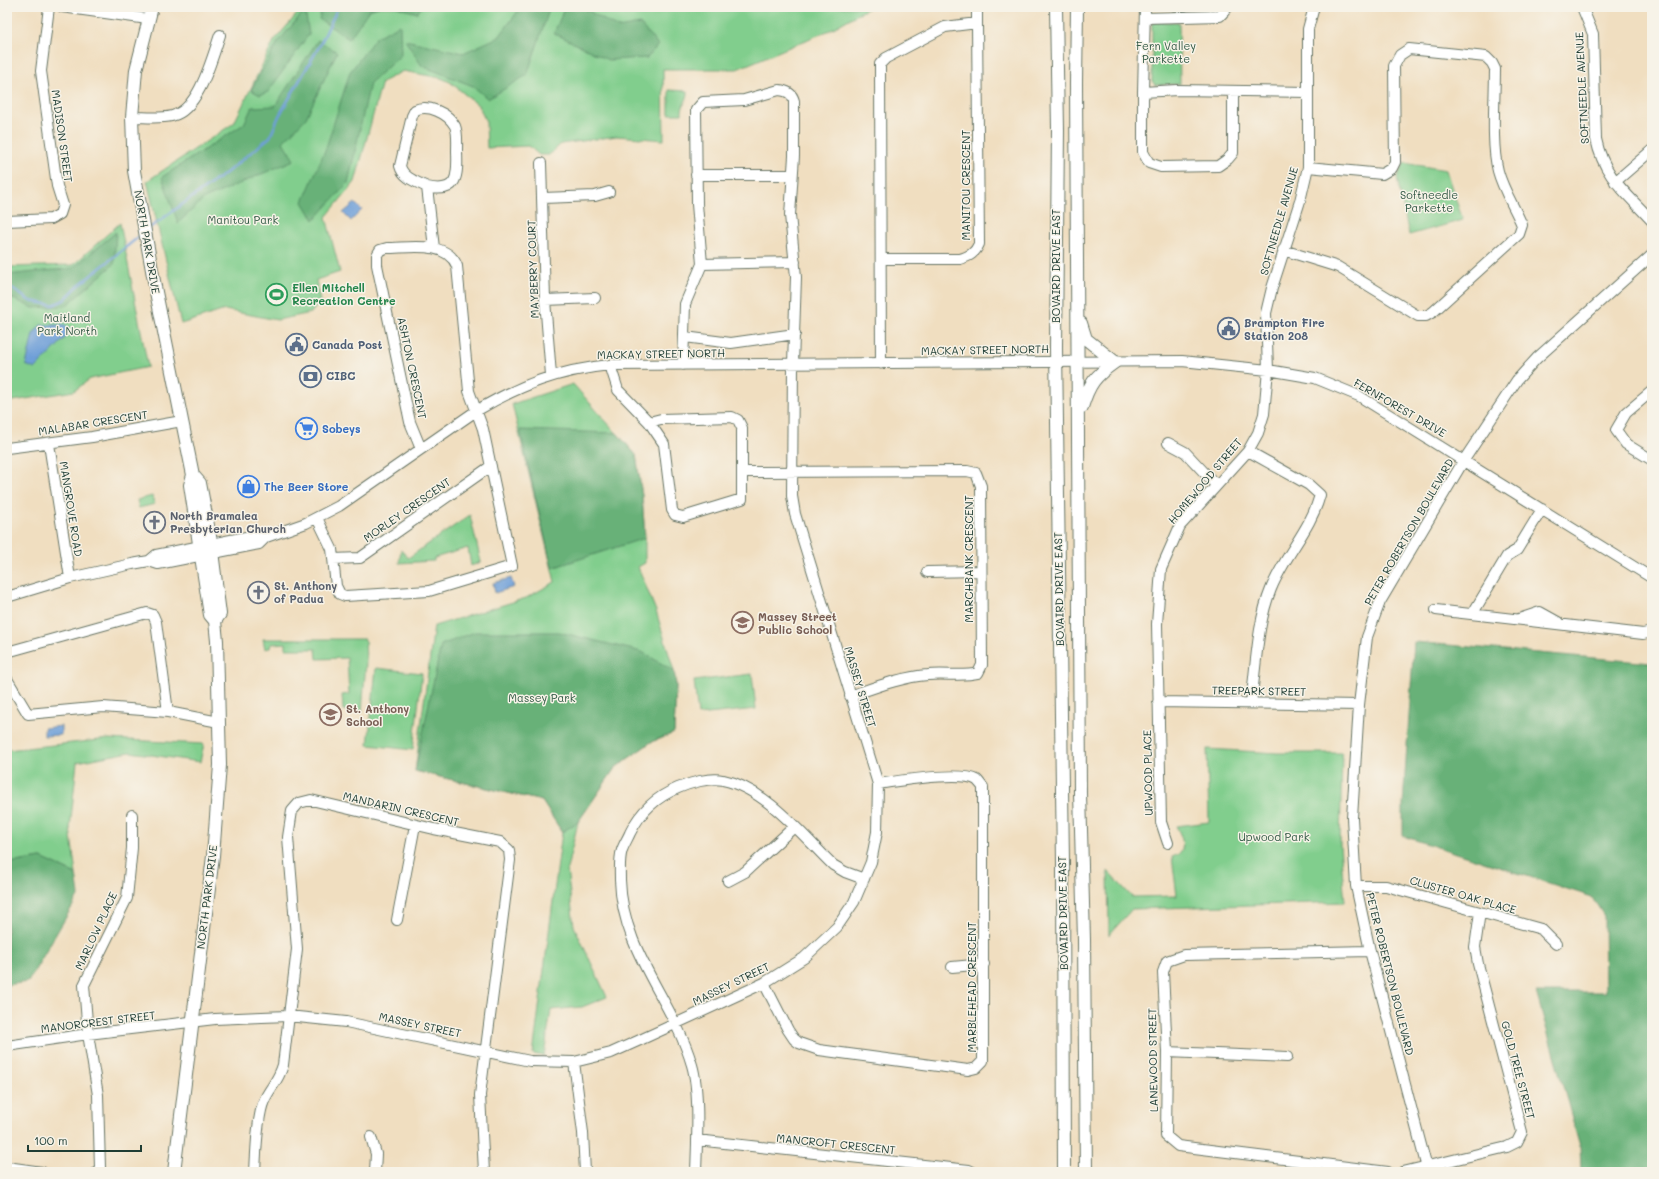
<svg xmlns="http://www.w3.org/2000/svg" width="1659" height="1179" font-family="Mali,sans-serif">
<rect width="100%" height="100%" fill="#f7f3e8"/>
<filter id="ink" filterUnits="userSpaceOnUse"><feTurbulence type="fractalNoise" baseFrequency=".025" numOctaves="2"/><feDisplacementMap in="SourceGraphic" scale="8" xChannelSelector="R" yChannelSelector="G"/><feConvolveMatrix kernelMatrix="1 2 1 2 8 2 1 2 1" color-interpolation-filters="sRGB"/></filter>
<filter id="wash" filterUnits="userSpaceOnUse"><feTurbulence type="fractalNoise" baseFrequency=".012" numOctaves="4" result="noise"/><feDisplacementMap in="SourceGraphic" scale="16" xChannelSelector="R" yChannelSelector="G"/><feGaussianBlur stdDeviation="0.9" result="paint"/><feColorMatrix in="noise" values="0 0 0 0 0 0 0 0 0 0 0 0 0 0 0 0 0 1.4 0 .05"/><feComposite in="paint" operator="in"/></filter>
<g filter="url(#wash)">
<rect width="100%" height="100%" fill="#f0dec0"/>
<path fill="#81ce8d" stroke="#508660" d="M303,7H870L830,30L737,69H663L664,140L617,136L561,144L549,155H539L529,146L487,148L486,122L479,106L450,82L441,78L403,71L382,82L355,182L326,217L340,272L316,280L320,302L311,313L277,320L225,310L181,324L147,181L234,123L274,41Z
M1156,22H1179L1180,84L1155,85L1152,81V24Z
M669,90L688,91C689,99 681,105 682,114H669Z
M1404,163L1446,170L1453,192L1463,220L1409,235L1397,178Z
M120,223L148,367L90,379L74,391L7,402V267L73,265Z
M573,384L636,455L642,496L645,538V563L638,567L656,611L674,671L676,685L674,733L651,742L615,768L578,822L567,869L574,926L607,997L582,1007L551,1010L544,1056L533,1054L562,832L542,801L415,771L434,626L526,598L555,582L512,404Z
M152,496L155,504L139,508L137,500Z
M470,515L481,562L471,566L468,548L434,558V561L399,563L401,550L408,558Z
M263,639H365L366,662L362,712L343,710L342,695L349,694L347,658L317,659L316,649H286V643L271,644L270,648L265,649Z
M376,668L422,673L413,750L368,745Z
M752,674L756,709L698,715L694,681Z
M109,739L204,744L200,762L130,752L77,762L70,828L76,874L41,858L10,863L7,861V750Z
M1207,749L1278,753H1342L1340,845L1345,902L1132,909L1109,935L1108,871L1132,897L1177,896L1172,857C1189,852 1182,837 1176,826L1209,822Z"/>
<path fill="#68b178" stroke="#447756" d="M322,7H379L369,10L349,39L319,19Z
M397,7H422L417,13Z
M521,7H550L527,75L488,99L473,86L422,66L405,40L463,53L499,37Z
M565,7H582L618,28L640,24L658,45L647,58L608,60L554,33Z
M305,10L309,34L268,92L260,95L251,90L278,42Z
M400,25L401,55L370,83L348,183L314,220L303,202L326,148L350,72L376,37Z
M318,40L337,52L306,118L283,142L294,160L204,199L178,223L162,177L244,124L252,107L275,106Z
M116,232L114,264L66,306L33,308L7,296V275L73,268Z
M520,430L617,433L636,455L642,496L645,538L552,568Z
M475,632H559L642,652L674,671L676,685L674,733L651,742L615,768L578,822L562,832L542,801L415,771L441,645Z
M1414,642L1652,663V1172H1581L1580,1146L1536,992H1605L1604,916L1592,897L1403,836V804Z
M41,858L76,874L79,895L28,982L7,985V861L10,863Z"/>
<path fill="#6e9fd8" stroke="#466e86" d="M355,203L362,210L351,221L343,213Z
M41,325H65L70,330L66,337L35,369L26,365L33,334Z
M511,578L514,587L495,593L493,583Z
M61,726V735L44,736V728Z"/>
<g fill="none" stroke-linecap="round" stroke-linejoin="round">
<path stroke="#6e9fd8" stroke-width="2.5" d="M148,229L226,173L270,137L279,116L320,45L338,7
M7,285L30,301L53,305L64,300L79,285L141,235"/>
</g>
</g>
<g filter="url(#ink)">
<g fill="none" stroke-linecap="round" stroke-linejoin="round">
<defs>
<path id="minor" d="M62,7L148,19
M1582,7L1593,34L1596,139C1604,178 1627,193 1652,221
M1145,18L1220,16L1228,7
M1143,92L1145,7
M1233,92V153L1228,159L1218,166L1161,167L1149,163L1143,152V92L1177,90L1307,92
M132,117C145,117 159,119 172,116C199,110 212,58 220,35
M541,163L545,300L551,375
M696,175H792
M1615,182L1652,150
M427,187C417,182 403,178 400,166L412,116L415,110C428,104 448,113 455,126C458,133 457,143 457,151C458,176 458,194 427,187L434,248
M543,198L595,196L609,192
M7,221L51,219L60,214L63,205L57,186L41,71L49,7
M1283,250L1338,267L1418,316H1426L1433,312L1519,234L1522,225C1514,206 1503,190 1498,171C1491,143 1495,99 1495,69L1492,63L1486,57L1409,49L1400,55L1394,66L1395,162L1392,168L1382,174L1308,167
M882,259H960C970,256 975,253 979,244L977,23
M702,264L795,262
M545,300L595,298
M685,337L731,343L795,334
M881,364L880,64L886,58L945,27L977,23V7
M610,365L618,390L649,422L664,444L672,510L675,515L683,517L742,499V472L967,471L976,473L981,486L982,665L978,673C962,677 945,673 928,675C901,677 876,687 850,696
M1652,391L1626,413L1616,430L1626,444L1652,460
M649,422L661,419L732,417L738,420L742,428V472
M1168,443L1185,452L1216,485
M49,444L70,578
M7,448L92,437L182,421
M1248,451L1309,485L1320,495C1311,529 1284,556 1271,589C1257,623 1256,667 1251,703
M317,518L332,549L336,586L340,594L345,596L429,591L512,566L483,429L469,391L457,266C447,240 409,248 387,248L380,250L377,255V265L410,422L421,449
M333,559L360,558L491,466
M149,561L156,555L256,535L266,537
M927,572L980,571
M7,597L70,578L132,564L149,561L158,564L259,544L266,537L306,523L339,506L476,411C520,385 559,370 610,365L1182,361L1268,370L1315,378L1359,396L1652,578
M1436,610L1643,634L1652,632
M1473,613L1507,556L1517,550L1542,509
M1519,619L1540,612L1558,622
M7,652L147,613L153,615L156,622L168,712
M7,679L28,714L103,707L168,712L219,722
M1158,702L1359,705
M1168,843L1161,822L1157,624L1161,569L1180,526L1248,451L1258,433L1264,414L1268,370L1266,313L1272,288L1300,201L1308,167V29L1314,7
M728,881L745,872L794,827
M1356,886H1386L1541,929L1556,944
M397,920L415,825
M1370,951L1184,955L1167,961L1163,972L1167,1052L1166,1136L1178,1146L1388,1172
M952,967L984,964
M764,983L788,1030L794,1039L799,1043L819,1050L968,1070L976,1068L983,1061V787C981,785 979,782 977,780C962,771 897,781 878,784
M7,1046L88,1034L215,1019L288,1016L346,1022L530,1061L574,1062L611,1053L640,1040L764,983L804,958L837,927L854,902L871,862L877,832L878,784L795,514L792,496L793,364L796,277L790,215L794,156V101C792,93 787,91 779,90L744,100L703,102L696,110L697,204L702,264L685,304L683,365
M1167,1052L1287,1057
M574,1062L583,1133L585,1172
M371,1137L376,1154L375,1172
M697,1140L969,1170L973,1172
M7,1167L42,1172
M97,1172L100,1168L98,1095L88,1034L84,985L127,898L132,848V815
M255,1172C256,1154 257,1116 264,1101C270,1087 278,1082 283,1065L297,949L288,837L292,811L299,803L311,800L434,829L500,842L509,850L510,860L480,1095L484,1172
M696,1172C697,1142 700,1092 692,1065C673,1000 622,952 620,880C620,870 619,859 622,850C624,844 628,838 630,833C640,812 656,797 678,788C690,783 710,777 723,780C765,788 803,836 833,865L845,872L864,879
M1403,1172L1507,1147L1517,1142L1522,1132L1478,964L1475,947L1480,912
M1428,1172L1370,951L1356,886L1352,818L1359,705L1367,637L1380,602L1464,460L1517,380L1537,358L1652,255"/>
<path id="major" d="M152,7L136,70L132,117L134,171L156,292L182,421L193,475L200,483L210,536L220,614L215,621
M1056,7L1058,130L1056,348L1063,862L1064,1172
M1077,7L1076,83L1080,793L1084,940L1086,1172
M1081,323L1086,339L1115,362C1095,376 1089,384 1082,407
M174,1172L213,856L220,765L217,641L215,621L210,615L190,485L193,475"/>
</defs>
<use href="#minor" stroke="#687565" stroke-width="12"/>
<use href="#major" stroke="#687565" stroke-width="14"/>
<use href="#minor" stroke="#fff" stroke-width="10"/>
<use href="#major" stroke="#fff" stroke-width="12"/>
</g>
</g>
<defs>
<symbol id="stadium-ring" viewBox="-11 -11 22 22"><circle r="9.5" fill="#f7f3e8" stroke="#2e9e5b" stroke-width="1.5"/><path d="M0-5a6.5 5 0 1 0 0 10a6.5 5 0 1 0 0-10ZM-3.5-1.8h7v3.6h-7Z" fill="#2e9e5b"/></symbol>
<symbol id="civic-ring" viewBox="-11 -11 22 22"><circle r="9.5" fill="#f7f3e8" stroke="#5c6f8a" stroke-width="1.5"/><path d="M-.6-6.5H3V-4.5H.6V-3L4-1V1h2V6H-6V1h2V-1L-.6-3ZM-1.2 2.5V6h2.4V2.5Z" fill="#5c6f8a"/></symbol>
<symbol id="bank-ring" viewBox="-11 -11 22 22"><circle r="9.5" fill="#f7f3e8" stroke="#5c6f8a" stroke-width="1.5"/><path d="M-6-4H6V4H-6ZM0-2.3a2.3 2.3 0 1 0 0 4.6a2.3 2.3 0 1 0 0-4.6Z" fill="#5c6f8a"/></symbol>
<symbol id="supermarket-ring" viewBox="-11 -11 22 22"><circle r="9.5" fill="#f7f3e8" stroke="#3f7fe0" stroke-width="1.5"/><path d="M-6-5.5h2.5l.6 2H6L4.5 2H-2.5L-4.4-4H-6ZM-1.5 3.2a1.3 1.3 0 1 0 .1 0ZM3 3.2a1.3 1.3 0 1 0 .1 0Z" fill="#3f7fe0"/></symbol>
<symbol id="shop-ring" viewBox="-11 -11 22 22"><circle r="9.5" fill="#f7f3e8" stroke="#3f7fe0" stroke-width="1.5"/><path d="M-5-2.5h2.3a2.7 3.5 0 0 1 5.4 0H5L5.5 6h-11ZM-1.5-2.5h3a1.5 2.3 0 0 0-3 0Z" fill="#3f7fe0"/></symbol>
<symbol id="church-ring" viewBox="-11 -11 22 22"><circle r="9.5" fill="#f7f3e8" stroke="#6b7280" stroke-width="1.5"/><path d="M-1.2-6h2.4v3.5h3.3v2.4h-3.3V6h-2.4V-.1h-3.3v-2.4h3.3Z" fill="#6b7280"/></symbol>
<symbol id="school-ring" viewBox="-11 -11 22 22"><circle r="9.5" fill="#f7f3e8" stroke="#8d6e63" stroke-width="1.5"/><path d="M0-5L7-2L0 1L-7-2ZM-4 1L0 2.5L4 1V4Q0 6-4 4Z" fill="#8d6e63"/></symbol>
</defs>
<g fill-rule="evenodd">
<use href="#stadium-ring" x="264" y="282" width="25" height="25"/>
<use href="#civic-ring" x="1216" y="316" width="25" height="25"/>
<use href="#civic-ring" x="284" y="332" width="25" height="25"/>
<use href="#bank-ring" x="298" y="364" width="25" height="25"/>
<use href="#supermarket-ring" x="294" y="416" width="25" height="25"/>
<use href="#shop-ring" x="236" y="474" width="25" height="25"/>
<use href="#church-ring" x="142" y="510" width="25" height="25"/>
<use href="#church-ring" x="246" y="580" width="25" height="25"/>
<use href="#school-ring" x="730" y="610" width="25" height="25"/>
<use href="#school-ring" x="318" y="702" width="25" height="25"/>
</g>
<g text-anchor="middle" stroke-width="3" stroke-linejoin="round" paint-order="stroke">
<g font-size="11" fill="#335a46" stroke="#f7f3e8">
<text x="1166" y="50">Fern Valley<tspan x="1166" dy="13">Parkette</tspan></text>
<text x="1429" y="199">Softneedle<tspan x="1429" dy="13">Parkette</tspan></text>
<text x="243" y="224">Manitou Park</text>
<text x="67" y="322">Maitland<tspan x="67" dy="13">Park North</tspan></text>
<text x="542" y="702">Massey Park</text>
<text x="1274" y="841">Upwood Park</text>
</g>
<g font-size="11" fill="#1f3d34" stroke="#f7f3e8">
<text transform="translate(1582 88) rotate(-93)" y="4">SOFTNEEDLE AVENUE</text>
<text transform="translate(62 136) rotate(82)" y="4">MADISON STREET</text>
<text transform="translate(966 185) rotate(-90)" y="4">MANITOU CRESCENT</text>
<text transform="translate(1279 221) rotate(-74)" y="4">SOFTNEEDLE AVENUE</text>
<text transform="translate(147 242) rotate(80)" y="4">NORTH PARK DRIVE</text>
<text transform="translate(1056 266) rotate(-90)" y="4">BOVAIRD DRIVE EAST</text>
<text transform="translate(533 269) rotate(-92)" y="4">MAYBERRY COURT</text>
<text transform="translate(985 350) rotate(-1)" y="4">MACKAY STREET NORTH</text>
<text transform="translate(661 354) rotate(-1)" y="4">MACKAY STREET NORTH</text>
<text transform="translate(412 368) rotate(78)" y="4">ASHTON CRESCENT</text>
<text transform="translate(1400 408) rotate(30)" y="4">FERNFOREST DRIVE</text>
<text transform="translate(93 423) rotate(-9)" y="4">MALABAR CRESCENT</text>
<text transform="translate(1205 481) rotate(-50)" y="4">HOMEWOOD STREET</text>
<text transform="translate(71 509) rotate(81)" y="4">MANGROVE ROAD</text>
<text transform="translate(407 510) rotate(-35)" y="4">MORLEY CRESCENT</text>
<text transform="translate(1409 532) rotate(-60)" y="4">PETER ROBERTSON BOULEVARD</text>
<text transform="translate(969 559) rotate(-90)" y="4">MARCHBANK CRESCENT</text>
<text transform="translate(1059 589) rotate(-91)" y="4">BOVAIRD DRIVE EAST</text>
<text transform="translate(860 687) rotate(73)" y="4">MASSEY STREET</text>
<text transform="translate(1259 691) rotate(1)" y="4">TREEPARK STREET</text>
<text transform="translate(1148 773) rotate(-91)" y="4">UPWOOD PLACE</text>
<text transform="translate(401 809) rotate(13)" y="4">MANDARIN CRESCENT</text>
<text transform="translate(1463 895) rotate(16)" y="4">CLUSTER OAK PLACE</text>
<text transform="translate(207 897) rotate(-83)" y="4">NORTH PARK DRIVE</text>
<text transform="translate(1063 913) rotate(-91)" y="4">BOVAIRD DRIVE EAST</text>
<text transform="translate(96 931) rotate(-65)" y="4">MARLOW PLACE</text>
<text transform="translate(1390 974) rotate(76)" y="4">PETER ROBERTSON BOULEVARD</text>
<text transform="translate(731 984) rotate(-26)" y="4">MASSEY STREET</text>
<text transform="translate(972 987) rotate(-90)" y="4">MARBLEHEAD CRESCENT</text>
<text transform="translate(98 1022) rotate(-7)" y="4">MANORCREST STREET</text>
<text transform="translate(420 1025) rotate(12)" y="4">MASSEY STREET</text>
<text transform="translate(1153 1060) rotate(-91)" y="4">LANEWOOD STREET</text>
<text transform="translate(1518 1070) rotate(75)" y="4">GOLD TREE STREET</text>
<text transform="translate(836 1144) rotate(6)" y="4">MANCROFT CRESCENT</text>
</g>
<g font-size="11" font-weight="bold" fill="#27864d" stroke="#f7f3e8" text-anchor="start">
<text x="292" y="292">Ellen Mitchell<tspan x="292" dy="13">Recreation Centre</tspan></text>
</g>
<g font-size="11" font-weight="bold" fill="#4e5e75" stroke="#f7f3e8" text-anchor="start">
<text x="1244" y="327">Brampton Fire<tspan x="1244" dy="13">Station 208</tspan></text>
<text x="312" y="349">Canada Post</text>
<text x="326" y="380">CIBC</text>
</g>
<g font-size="11" font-weight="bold" fill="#366cbe" stroke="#f7f3e8" text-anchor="start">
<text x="322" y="433">Sobeys</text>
<text x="264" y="491">The Beer Store</text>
</g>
<g font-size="11" font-weight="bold" fill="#5b616d" stroke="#f7f3e8" text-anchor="start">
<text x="170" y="520">North Bramalea<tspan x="170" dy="13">Presbyterian Church</tspan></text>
<text x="274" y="590">St. Anthony<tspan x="274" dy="13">of Padua</tspan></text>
</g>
<g font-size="11" font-weight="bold" fill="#785e54" stroke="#f7f3e8" text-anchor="start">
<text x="758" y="621">Massey Street<tspan x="758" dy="13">Public School</tspan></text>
<text x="346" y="713">St. Anthony<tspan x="346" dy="13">School</tspan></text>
</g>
</g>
<rect width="1659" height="1179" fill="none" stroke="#f7f3e8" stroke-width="24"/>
<path d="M28 1145v6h113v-6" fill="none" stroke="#1f3d34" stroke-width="2"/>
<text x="34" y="1145" font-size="12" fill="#1f3d34" stroke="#f7f3e8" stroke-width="3" paint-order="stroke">100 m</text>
</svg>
